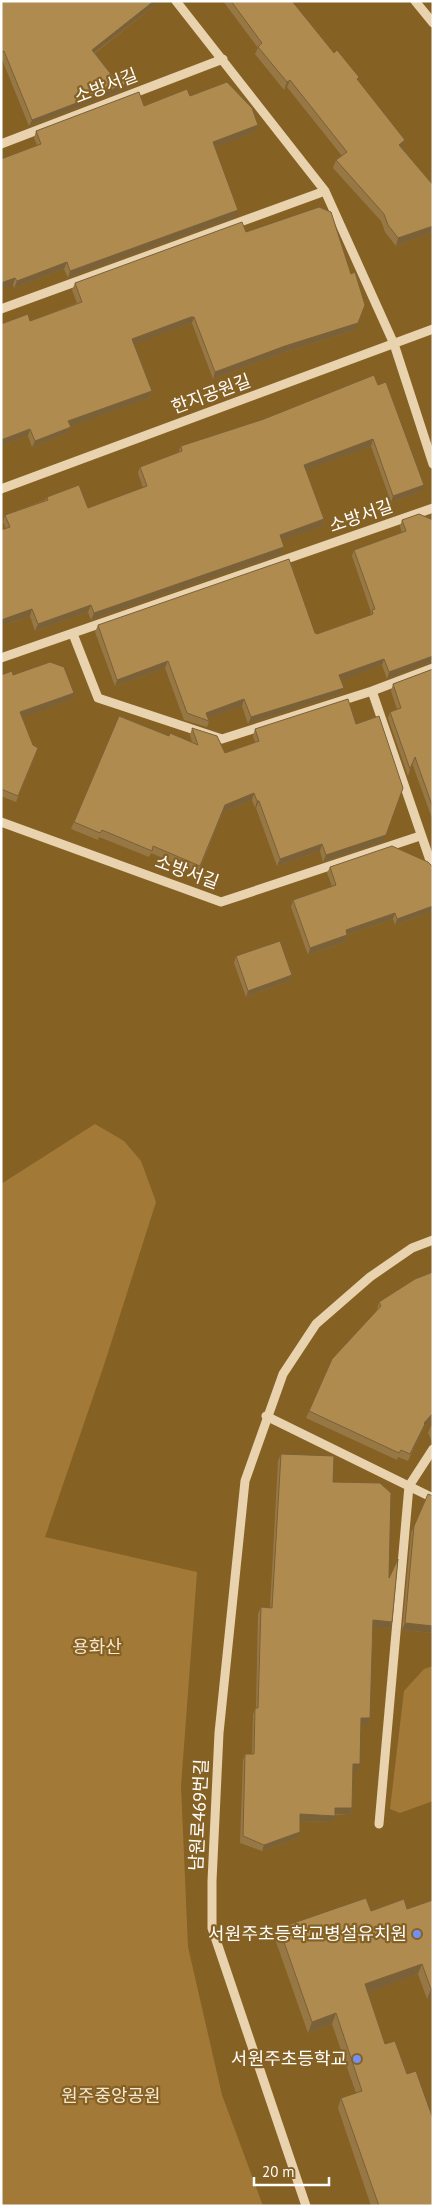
<svg xmlns="http://www.w3.org/2000/svg" width="434" height="2207" font-family="'PT Sans','Noto Sans KR',sans-serif">
<rect width="100%" height="100%" fill="#866124"/>
<path fill="#a37938" d="M95,1124L124,1141L141,1161L156,1202L104,1365L45,1537L197,1572L181,1786L188,1947L222,2095L263,2206H1V1184Z
M433,1666V1801L400,1813L390,1809L404,1691L424,1669Z"/>
<g fill="none" stroke-linecap="round" stroke-linejoin="round">
<path stroke="#e9d2ae" stroke-width="9" d="M176,1L325,191L394,344L433,464
M415,1L433,23
M1,144L223,59
M1,309L325,191
M1,489L433,329
M73,634L98,698L222,739L372,691L433,668
M1,658L433,508
M372,691L433,869
M1,822L221,902L420,836
M266,1416L433,1498
M379,1824L409,1486L433,1449
M306,2206L212,1928V1881L219,1733L245,1481L283,1374L316,1324L370,1277L412,1248L433,1240"/>
</g>
<path fill="#977845" d="M1,1L155,5L95,53L114,78L134,81L132,87L29,126L1,57Z
M223,1H292L334,53L358,80L402,148L433,185V232L396,246L385,232L381,221L333,168L336,160L342,156L287,87L284,90L255,54L258,48Z
M190,96L255,132L215,147L236,217L68,278L64,269L14,288L13,285L37,145L34,138L36,131L144,106Z
M246,232L355,330L282,353L213,379L192,323L189,324L134,344L152,391L149,398L70,426L68,433L32,447L28,436L1,446V324L30,321L77,303L72,290L75,283Z
M378,385L422,491L391,502L371,446L306,470L324,519L322,526L282,540L284,547L282,554L91,620L88,612L35,631L30,616L1,626V530L6,529L3,522L5,515L45,500L47,497L88,508L143,488L138,473L140,467L178,453L181,446Z
M402,520H433V663L431,662L387,679L382,665L341,680L344,688L341,694L248,724L242,706L208,718L209,721L207,727L184,720L165,668L115,686L95,632L98,625L315,633L317,634L370,615L371,612L352,556L354,550L402,533L400,526Z
M433,669V821L412,763L408,776L388,718L390,712L397,709L391,691L393,684Z
M1,675H13L72,699L22,717L36,754L16,802L1,796Z
M192,728L225,753L255,742L253,736L255,729L383,842L323,862L320,851L277,866L256,808H255L252,800L223,812L198,873L151,853L149,857L99,837L98,840L71,829L74,822L169,736L192,742L190,735Z
M330,867H433V911L395,925L393,919L347,935L345,942L308,955L291,907L293,900L332,886L327,873Z
M236,956L289,981L246,997L234,963Z
M433,1272V1417L425,1426L408,1461L398,1457L397,1460L306,1418L309,1411L377,1310L379,1302Z
M431,1426L433,1427V1443L428,1433Z
M281,1454L333,1482L389,1578L392,1622L390,1629L373,1627L370,1718L368,1725H361L357,1771H353L352,1808L350,1815H335L332,1822L300,1821L297,1838L262,1851L240,1843L243,1760L245,1754H252L253,1714L256,1708L258,1614L261,1607L270,1608L278,1461Z
M414,1526L433,1633L402,1630L411,1533Z
M433,1900V1997L427,1999L418,1974L368,1992L433,2206H371L338,2108L341,2098L356,2093L332,2024L308,2033L275,1939L279,1928L371,1911L407,1909Z"/>
<path fill="#7b6138" d="M154,1H157L155,5L90,56L92,50Z
M290,80L287,87L284,90L287,82Z
M134,81L132,87L29,126L32,120Z
M258,125L255,132L211,149L213,142Z
M405,140L402,148L396,152L399,145Z
M238,210L236,217L68,278L70,271Z
M433,226V232L396,246L398,238Z
M67,262L64,269L14,288L17,281Z
M15,278L13,285L1,289V283Z
M365,305L355,330L282,353L213,379L215,372Z
M191,317H194L192,323L189,324L130,346L132,339Z
M152,391L149,398L66,428L68,421Z
M71,427L68,433L32,447L35,441Z
M30,429L28,436L1,446V440Z
M373,439L371,446L302,472L304,465Z
M424,485L422,491L391,502L393,496Z
M324,519L322,526L278,542L280,535Z
M284,547L282,554L91,620L94,613Z
M91,605L88,612L35,631L38,624Z
M32,609L30,616L1,626V620Z
M433,656L431,662L387,679L389,672Z
M384,659L382,665L337,682L339,675Z
M168,661L165,668L115,686L117,680Z
M344,688L341,694L248,724L251,717Z
M74,693L72,699L18,719L20,712Z
M244,699L242,706L203,720L206,713Z
M403,788L383,842L323,862L326,855Z
M254,793L252,800L223,812L198,873L225,805Z
M257,801H259L256,808H255Z
M322,844L320,851L277,866L280,859Z
M433,906V911L395,925L397,919Z
M395,913L393,919L347,935L345,942L308,955L310,948L346,930Z
M292,975L289,981L246,997L248,991Z
M433,1413V1417L425,1426L408,1461L424,1423Z
M373,1620L392,1622L390,1629L371,1627Z
M405,1623L433,1626V1633L402,1630Z
M361,1718H370L368,1725H359Z
M353,1764H360L357,1771H351Z
M335,1808H352L350,1815L333,1814Z
M300,1814L335,1816L332,1822L298,1821Z
M300,1832L297,1838L262,1851L264,1845Z
M422,1964L418,1974L361,1995L365,1984Z
M433,1988V1997L427,1999L431,1989Z
M336,2013L332,2024L308,2033L312,2022Z"/>
<path fill="#b08b50" stroke="#7b6138" d="M1,1H154L92,50L114,78L129,67L134,81L32,120L4,51L1,52Z
M231,1H292L334,53L337,50L359,77L357,79L405,140L399,145L433,185V226L398,238L388,225L384,214L336,160L347,152L290,80L287,82L258,47L262,43Z
M227,82L252,108L258,125L213,142L238,210L70,271L67,262L17,281L15,278L1,283V159L41,144L36,131L139,92L144,106L187,89L190,96Z
M319,207L331,212L351,274L355,272L365,305L358,323L285,346L215,372L194,317H191L132,339L152,391L68,421L71,427L35,441L30,429L1,440V324L28,314L30,321L82,302L75,283L242,222L246,232Z
M374,375L378,385L386,382L424,485L393,496L373,439L304,465L324,519L280,535L284,547L94,613L91,605L38,624L32,609L1,620V530L10,527L5,515L48,500L47,497L79,485L88,508L147,486L140,467L182,451L181,446L264,419Z
M419,514L433,520V656L389,672L384,659L339,675L344,688L251,717L244,699L206,713L209,721L187,713L168,661L117,680L98,625L289,559L315,633L317,634L373,614L372,610L375,609L354,550L406,531L402,520Z
M50,662L64,667L74,693L20,712L33,745L38,748L18,796L1,789V675L12,671L13,675Z
M433,669V808L415,757L410,769L390,712L401,708L393,684Z
M348,699L356,724L379,716L403,788L386,835L326,855L322,844L280,859L259,801H257L254,793L225,805L200,866L153,846L152,851L102,830L100,833L74,822L119,716L169,736L170,733L198,745L192,728L217,736L225,753L259,741L255,729Z
M392,846L428,862L433,867V906L397,919L395,913L346,930L347,935L310,948L293,900L336,885L330,867Z
M280,941L292,975L248,991L236,956Z
M433,1272V1413L424,1423L425,1424L410,1454L401,1450L399,1453L309,1411L332,1359L381,1306L379,1302L415,1279Z
M281,1454L334,1456L333,1482L380,1483L391,1493L389,1578L398,1559L392,1622L373,1620L370,1718H361L360,1764H353L352,1808H335V1816L300,1814V1832L264,1845L243,1836L245,1754H254L255,1708H258L261,1607L272,1608Z
M428,1494L433,1496V1626L405,1623L414,1526Z
M366,1898L371,1911L404,1899L407,1909L433,1900V1988L431,1989L422,1964L365,1984L385,2044L395,2041L407,2074L416,2071L433,2119V2206H379L341,2098L362,2091L336,2013L312,2022L279,1928Z"/>
<g fill="#7290f3" stroke="#866124" stroke-width="2">
<circle cx="417" cy="1934" r="5"/>
<circle cx="357" cy="2059" r="5"/>
</g>
<g text-anchor="middle" stroke-width="4.5" stroke-linejoin="round" paint-order="stroke">
<g font-size="18" fill="#fff" stroke="#866124">
<text transform="translate(106 86) rotate(-21)" y="6">소방서길</text>
<text transform="translate(211 394) rotate(-20)" y="6">한지공원길</text>
<text transform="translate(361 516) rotate(-19)" y="6">소방서길</text>
<text transform="translate(187 872) rotate(20)" y="6">소방서길</text>
<text transform="translate(199 1815) rotate(-87)" y="6">남원로469번길</text>
</g>
<g font-size="18" fill="#f7e8d2" stroke="#866124">
<text x="97" y="1653">용화산</text>
<text x="111" y="2102">원주중앙공원</text>
</g>
<g font-size="18" fill="#fff" stroke="#866124" text-anchor="end">
<text x="407" y="1940">서원주초등학교병설유치원</text>
<text x="347" y="2065">서원주초등학교</text>
</g>
</g>
<rect width="434" height="2207" fill="none" stroke="#ffffff" stroke-width="5"/>
<path d="M254 2177v8h75v-8" fill="none" stroke="#ffffff" stroke-width="2.5"/>
<text x="262" y="2177" font-size="15" fill="#ffffff" stroke="#866124" stroke-width="4" paint-order="stroke">20 m</text>
</svg>
